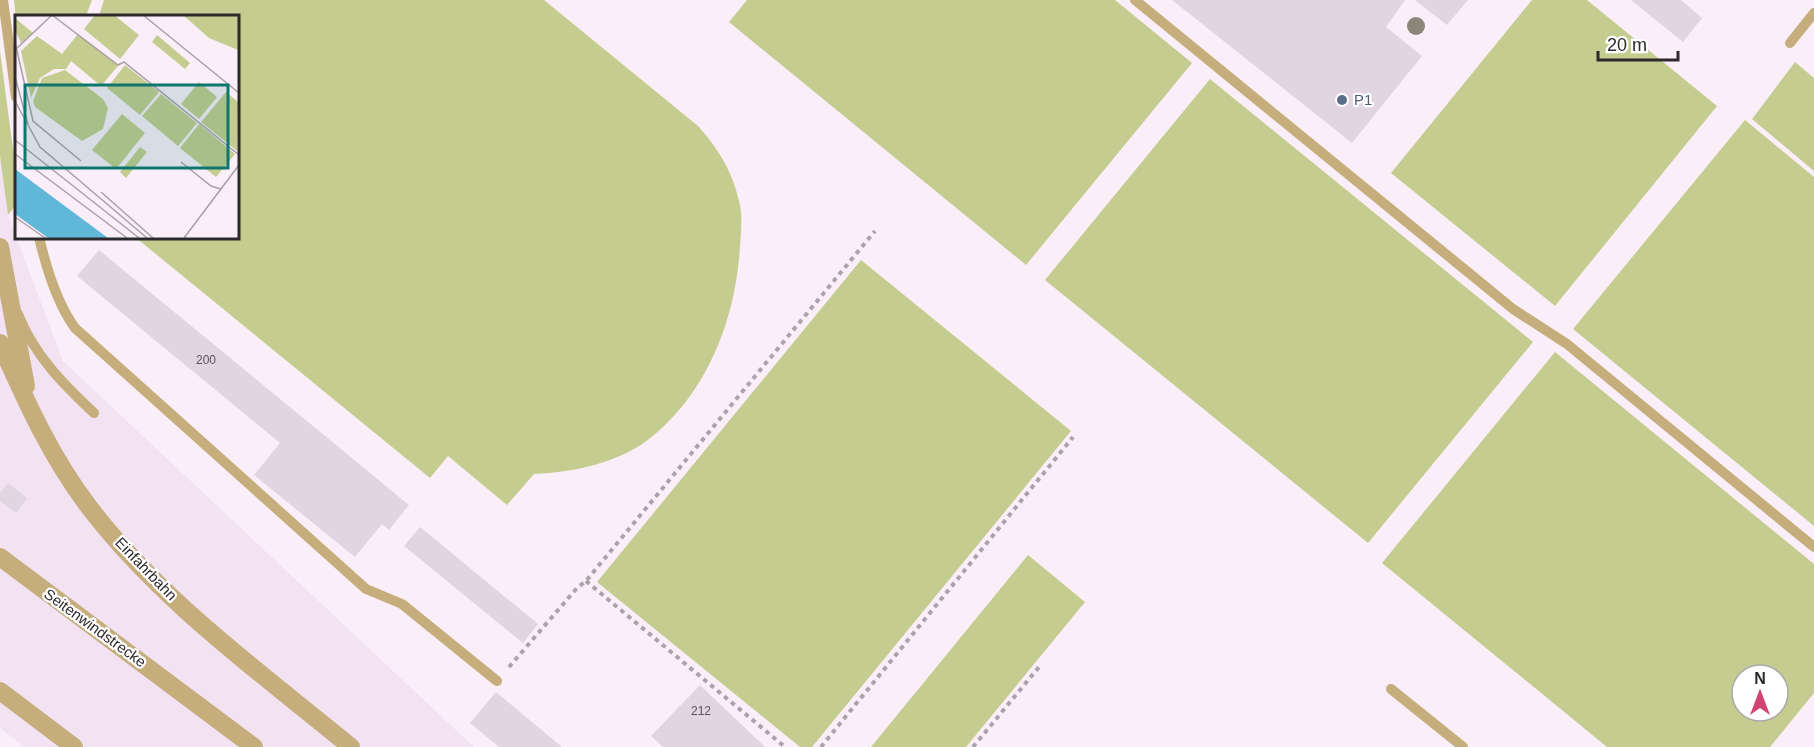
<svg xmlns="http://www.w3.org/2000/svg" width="1814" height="747" font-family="Helvetica,sans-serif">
<rect width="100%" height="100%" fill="#faeff9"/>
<path fill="#f2e2f2" d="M0,156L8,215L63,361L474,747H25L0,728Z"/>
<path fill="#c5cc8f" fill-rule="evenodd" d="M14,0H92L86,16H16V19Z
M104,0H544L698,126C718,149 732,170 739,201C743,215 741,232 740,246C736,317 709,389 654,435C621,463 575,472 534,474L507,505L448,456L430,478L135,237H237V16H99Z
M747,0H1115L1192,63L1026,265L729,22Z
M1532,0H1587L1717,106L1555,306L1391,173Z
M0,51L16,172V205L8,215L0,156Z
M1795,62L1814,78V171L1752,119Z
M1210,79L1533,342L1368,543L1045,280Z
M1745,120L1814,177V526L1573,329Z
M861,260L1071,431L812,747H800L597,582Z
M1555,352L1814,564V693L1770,747H1607L1382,563ZM1742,675H1778V711H1742Z
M1028,555L1085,602L966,747H871Z"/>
<path fill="#e0d5e0" d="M1172,0H1405L1386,27L1422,56L1352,143Z
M1415,0H1468L1447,25Z
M1631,0H1681L1702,18L1683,42Z
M99,250L409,505L389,530L382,524L355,557L254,475L280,443L77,276Z
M8,483L27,498L16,513L0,501V493Z
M420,527L538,624L523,643L404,546Z
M700,685L765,747H663L651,736Z
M496,692L562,747H499L470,723Z"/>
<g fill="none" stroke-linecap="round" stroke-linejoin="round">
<path stroke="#aba3aa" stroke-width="4" stroke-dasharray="4.5 4.5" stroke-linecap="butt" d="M586,581L785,747
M509,667L577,588L586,581L875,231
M821,747L1073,437
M973,747L1039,667"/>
<path stroke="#c5ad7c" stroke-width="10" d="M3,0L16,97
M1135,0L1513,309L1567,344L1814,547
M1790,43L1814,13
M39,237C46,267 56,302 75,328L366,589L402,604L497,681
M18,314C34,355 63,384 94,413
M1391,689L1463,747"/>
<path stroke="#c5ad7c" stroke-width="18" d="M0,247L26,386
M0,343C26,401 50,456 89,507C161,601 261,673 351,747
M0,557L254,747
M0,691L74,747"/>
</g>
<circle fill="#8a877a" cx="1416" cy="26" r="9"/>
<circle fill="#5c6f8a" stroke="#fff" stroke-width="2" cx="1342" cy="100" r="6"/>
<g text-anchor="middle" stroke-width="4.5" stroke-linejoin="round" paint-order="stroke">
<g font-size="12" fill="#5a5459">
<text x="206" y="364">200</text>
<text x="701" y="715">212</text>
</g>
<g font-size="15" fill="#4e5e75" stroke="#fff" text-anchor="start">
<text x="1354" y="105">P1</text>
</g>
<g font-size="15" fill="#2d292c" stroke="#fff">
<text transform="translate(146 569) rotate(46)" y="5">Einfahrbahn</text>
<text transform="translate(95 628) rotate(36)" y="5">Seitenwindstrecke</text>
</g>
</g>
<g transform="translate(15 15)">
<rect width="224" height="224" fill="#faeff9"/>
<path d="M80,0H99L124,20L105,44L69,14ZM168,0H223V35L194,23ZM0,3L18,18L6,28L0,15ZM63,19L103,51L86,71L56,46L51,54H39L25,63L16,83L6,36L22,21L47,39ZM142,20L175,48L170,54L137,27ZM110,50L144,77L125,100L92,73ZM50,55L88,84L93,93L88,114L67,126L20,92L18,86L27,63ZM184,67L202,82L184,104L166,89ZM211,77L223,87L222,136L186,107ZM146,79L182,108L163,131L127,101ZM107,99L130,118L101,154L77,135ZM184,109L220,139L201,162L165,133ZM125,132L132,137L111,163L105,157Z" fill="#c5cc8f"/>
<path d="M0,154L27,174L93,223H33L0,199Z" fill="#60b8d9"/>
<path fill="none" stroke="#60b8d9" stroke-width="3" d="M0,159L88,223M0,182L54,223"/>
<path fill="none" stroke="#a8a0a7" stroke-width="1.5" d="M37,0L103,50L109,47L224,140M128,0L224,78M0,27L18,106L66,146M0,35L37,0M0,62L13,109M0,86L25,132L132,223M0,125L124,223M0,139L112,223M166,147L196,171L206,174M86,177L138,223M0,202L30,223M169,223L224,150"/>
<path fill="#0f766e" fill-opacity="0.15" stroke="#0f766e" stroke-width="3" d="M10,70H213V153H10Z"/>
<rect width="224" height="224" fill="none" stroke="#2d292c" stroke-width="3"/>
</g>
<g transform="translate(1760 693)"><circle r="28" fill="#ffffff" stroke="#aba9ab" stroke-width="1.5"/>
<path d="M0-4.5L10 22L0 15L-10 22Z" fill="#d04373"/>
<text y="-9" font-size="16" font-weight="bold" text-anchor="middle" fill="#2d292c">N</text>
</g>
<path d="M1598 51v9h80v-9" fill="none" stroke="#2d292c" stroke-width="3"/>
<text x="1607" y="51" font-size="18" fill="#2d292c" stroke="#ffffff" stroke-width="4.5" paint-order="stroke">20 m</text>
</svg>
